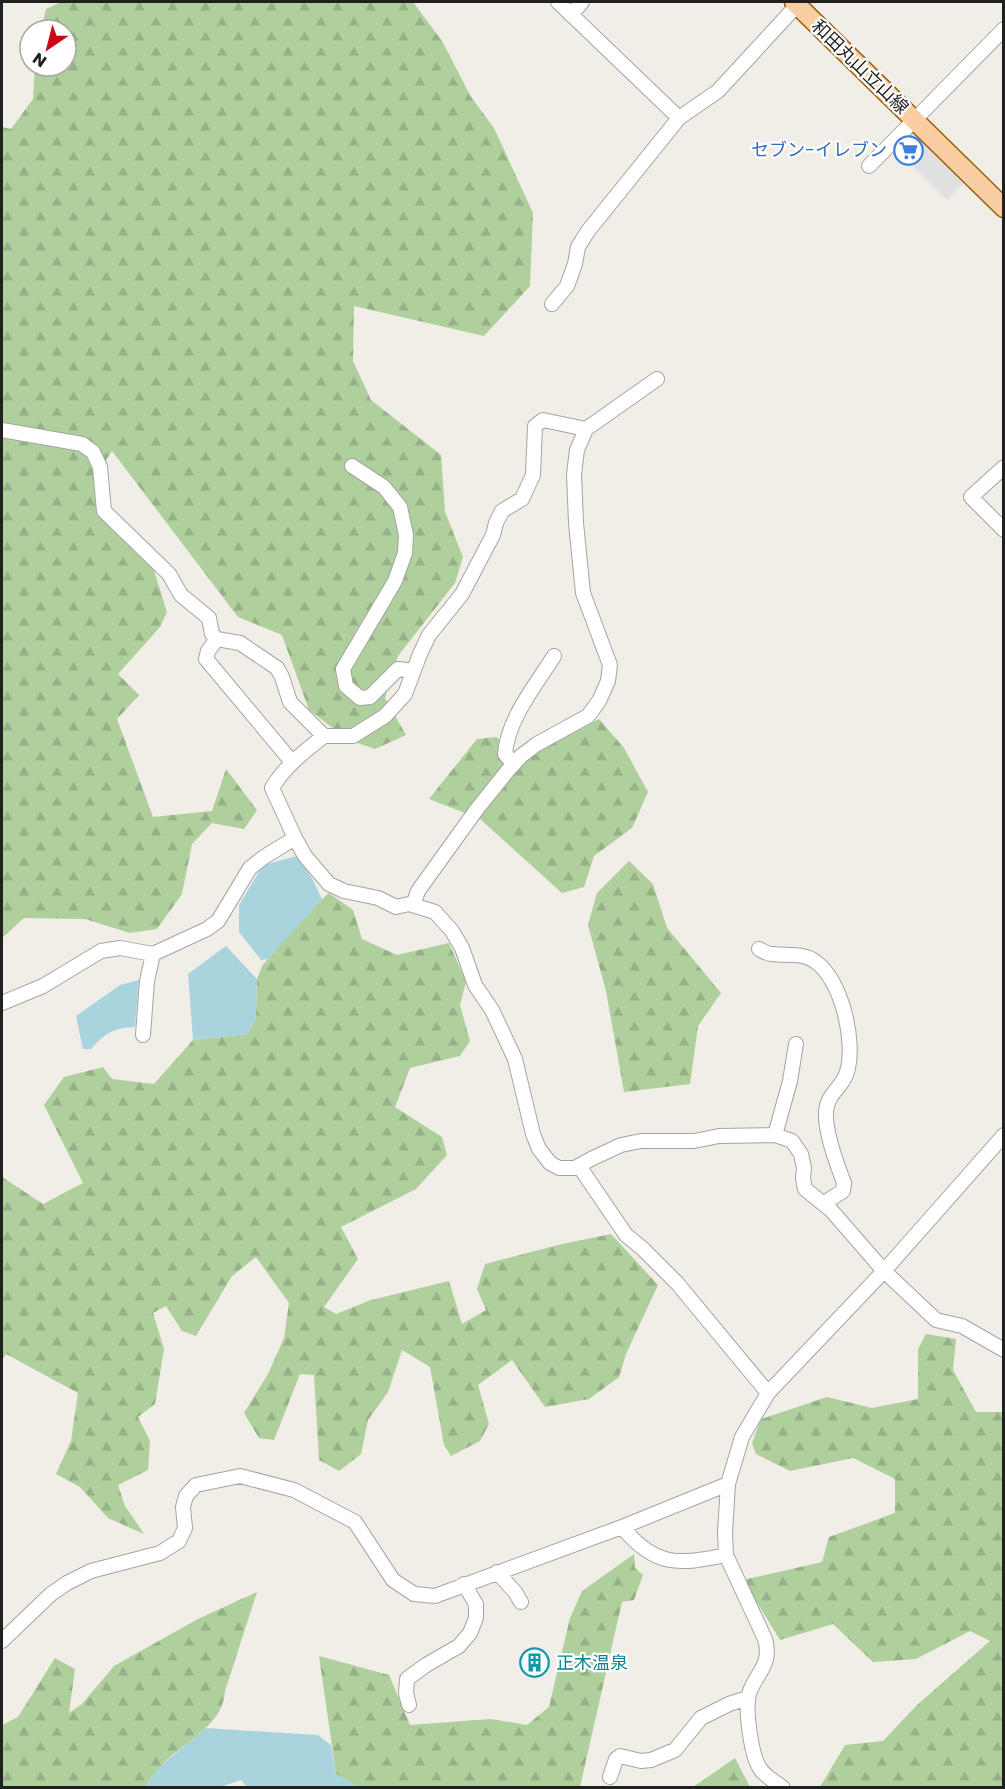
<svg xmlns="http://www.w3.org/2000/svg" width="1005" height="1789" font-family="Poppins,'Noto Sans JP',sans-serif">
<defs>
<pattern id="forest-firs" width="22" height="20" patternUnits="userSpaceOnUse" patternTransform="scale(1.5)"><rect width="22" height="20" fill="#afcf9d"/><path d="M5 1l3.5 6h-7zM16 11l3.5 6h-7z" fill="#96b187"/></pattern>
</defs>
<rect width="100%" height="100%" fill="#f1ede7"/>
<path fill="url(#forest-firs)" d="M61,2H413L442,41L471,97L494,128L533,213L530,286L484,336L354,306L353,361L371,400L441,455L445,512L463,557L455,583L398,656L385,698L406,735L375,749L349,740L309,710L282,635L238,617L112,451L93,480L99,515L151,561L167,612L160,627L118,674L139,695L117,719L153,817L212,811L226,769L257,810L244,829L212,823L192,844L182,894L157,929L130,933L85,919L24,918L2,938V127L11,129L33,99L35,66H66V30H41L46,9Z
M599,719L624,748L648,792L632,828L594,856L584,887L562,893L480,819L429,799L477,739L497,737L518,768L534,754Z
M629,861L653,884L667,928L721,993L698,1026L690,1084L624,1092L606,991L588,925L597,893Z
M329,893L353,910L362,939L397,955L449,943L466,982L460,1005L470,1041L460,1056L410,1068L395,1107L442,1137L447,1155L416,1189L341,1227L358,1259L324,1307L336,1314L371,1300L449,1281L462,1324L486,1310L477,1289L485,1264L562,1244L611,1234L658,1285L626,1354L619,1377L589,1399L545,1407L512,1360L478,1385L489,1424L480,1441L451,1456L444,1445L430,1367L402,1350L388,1392L368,1420L361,1454L339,1471L319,1460L314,1375L300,1374L274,1440L259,1438L244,1413L268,1374L284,1338L289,1303L256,1257L232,1276L196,1336L182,1331L166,1306L153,1313L164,1349L155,1404L138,1417L150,1441L148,1470L118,1485L125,1506L144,1534L108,1518L80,1487L56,1474L71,1441L78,1393L6,1354L2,1360V1177L43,1204L83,1183L44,1105L64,1077L103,1067L112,1079L154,1084L193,1040L247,1034L256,1018L257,979L262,966L310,910Z
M926,1334L956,1339L953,1370L976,1412H1003V1787H820L845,1745L883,1741L917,1705L990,1641L970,1631L916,1659L873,1662L833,1624L780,1640L743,1580L822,1562L829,1537L895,1513V1479L853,1458L790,1471L756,1454L752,1443L761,1419L827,1397L872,1408L918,1399V1349Z
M634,1554L635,1568L643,1575L634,1600L622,1602L580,1787H358L336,1774L319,1656L389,1675L410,1725L491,1719L527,1725L549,1707L570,1618L582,1591Z
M257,1592L225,1691C223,1728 180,1743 159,1768C154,1774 149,1781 145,1787L2,1788V1725L18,1717L55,1658L75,1669L69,1713L82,1704L114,1666L198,1619Z
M735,1758L750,1787H693Z"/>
<path fill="#e0e0e0" d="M910,128L964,183L947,200L912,165L922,155L903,135Z"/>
<path fill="#a9d4dd" d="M297,856L312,878L322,899L268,959L261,960L239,932V905L263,865Z
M226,946L257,979L256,1018L247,1034L193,1040L188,974Z
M139,980L135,1027C114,1028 105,1033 91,1049H83L76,1016L120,985Z
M206,1728L318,1735L331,1745L336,1774L358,1787H247L241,1780L220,1787H145L159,1767Z"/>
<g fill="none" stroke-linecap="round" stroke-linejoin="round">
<defs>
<path id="minor" d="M558,2L679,118
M571,15L582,2
M869,166L1004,29
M552,304L567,286L575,264L578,247L588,231L679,118L718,91L800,2
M2,430L82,444L93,452L100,467L104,511L169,574L181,595L209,618L212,634L217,639L240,643L277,668L282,677L290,702L324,736H353L385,716L405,694L420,654L429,635L462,594L493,535L496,523L502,511L522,499L533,475L535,426L543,420L586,429L657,379
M352,466L384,487L400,507L406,535L405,553L395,581L343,669L346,686L360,698L370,697L398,669L413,671
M1004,467L971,497L1004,530
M217,639L208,651L206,659L292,762
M324,736C304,752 285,766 272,788L295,838L305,856L329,884L344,891L378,898L396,907L409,904L435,912L452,931L462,948L475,985L492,1010L515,1059L533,1134L539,1149L550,1163L559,1168H575L591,1159L621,1145L641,1141H694L719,1136L775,1135L792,1141L801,1154L804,1168L803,1178L805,1189L831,1210L884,1271L936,1320L962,1326L1004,1350
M514,764L505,754C508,718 536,685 554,656
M413,905L418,891L477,809L509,769L521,756L537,744L588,716L599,701L608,681L610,665L583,593L576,523L574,474L577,450L586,429
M759,949C763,951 767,954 772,954C786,956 804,952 816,962C842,982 856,1041 847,1072C843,1087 827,1093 826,1112C825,1133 837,1164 844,1183L843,1191L824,1203
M2,1003L43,986L101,951L120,948L153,954L207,929L218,921L250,868L264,857L295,838
M143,1035L147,981L153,954
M775,1135L790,1081L796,1044
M579,1166L626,1235L643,1249L677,1283L768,1393
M622,1527C655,1567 678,1565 726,1555
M497,1572L515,1592L521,1602
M2,1641L51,1594L67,1583L91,1571L160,1553L179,1541L185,1528L183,1507L186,1496L196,1485L240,1476L294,1490L355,1522L393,1580L414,1594L435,1596L622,1527L728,1484
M409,1705L406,1693L407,1679L426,1665L459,1646L470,1633L476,1618V1604L464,1584
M610,1777L616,1759L620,1756L641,1761L651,1760L675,1750L701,1718L729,1704L748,1698
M783,1788C776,1782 766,1777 761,1770C751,1757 744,1706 750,1691C758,1671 772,1664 765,1639L726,1555L725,1532L728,1484L742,1437L768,1393L884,1271L1004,1135"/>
<path id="major" d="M794,2L1004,208"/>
</defs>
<use href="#minor" stroke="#a4a4a4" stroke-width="16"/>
<use href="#major" stroke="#995d04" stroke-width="21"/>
<use href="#minor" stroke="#fff" stroke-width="14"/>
<use href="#major" stroke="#facea3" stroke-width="18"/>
</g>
<defs>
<symbol id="supermarket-ring" viewBox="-11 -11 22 22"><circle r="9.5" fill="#fff" stroke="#3f7fe0" stroke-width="1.5"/><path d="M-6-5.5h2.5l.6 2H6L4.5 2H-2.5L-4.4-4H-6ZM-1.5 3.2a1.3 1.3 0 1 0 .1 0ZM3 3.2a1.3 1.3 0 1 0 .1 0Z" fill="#3f7fe0"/></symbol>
<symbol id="building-ring" viewBox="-11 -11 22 22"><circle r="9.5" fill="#fff" stroke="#0f9aa8" stroke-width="1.5"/><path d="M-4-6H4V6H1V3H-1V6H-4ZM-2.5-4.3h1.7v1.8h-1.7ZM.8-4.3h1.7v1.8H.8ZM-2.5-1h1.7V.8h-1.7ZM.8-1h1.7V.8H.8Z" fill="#0f9aa8"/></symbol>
</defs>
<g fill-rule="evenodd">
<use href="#supermarket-ring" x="892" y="134" width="33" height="33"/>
<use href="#building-ring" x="518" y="1646" width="33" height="33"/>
</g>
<g text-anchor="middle" stroke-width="4.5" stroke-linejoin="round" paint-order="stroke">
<g font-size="18" fill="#202020" stroke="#fff">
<text transform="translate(860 67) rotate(44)" y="6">和田丸山立山線</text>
</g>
<g font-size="18" fill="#366cbe" stroke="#fff" text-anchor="end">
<text x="887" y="156">セブン-イレブン</text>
</g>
<g font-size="18" fill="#0d838f" stroke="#fff" text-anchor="start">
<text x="556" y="1669">正木温泉</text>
</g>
</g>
<rect width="1005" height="1789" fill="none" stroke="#202020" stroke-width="6"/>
<g transform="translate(48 48) rotate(215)"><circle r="28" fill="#ffffff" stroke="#a6a6a6" stroke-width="1.5"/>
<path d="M0-4.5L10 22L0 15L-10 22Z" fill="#cb0513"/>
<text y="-9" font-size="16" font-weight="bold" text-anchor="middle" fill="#202020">N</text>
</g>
</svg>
